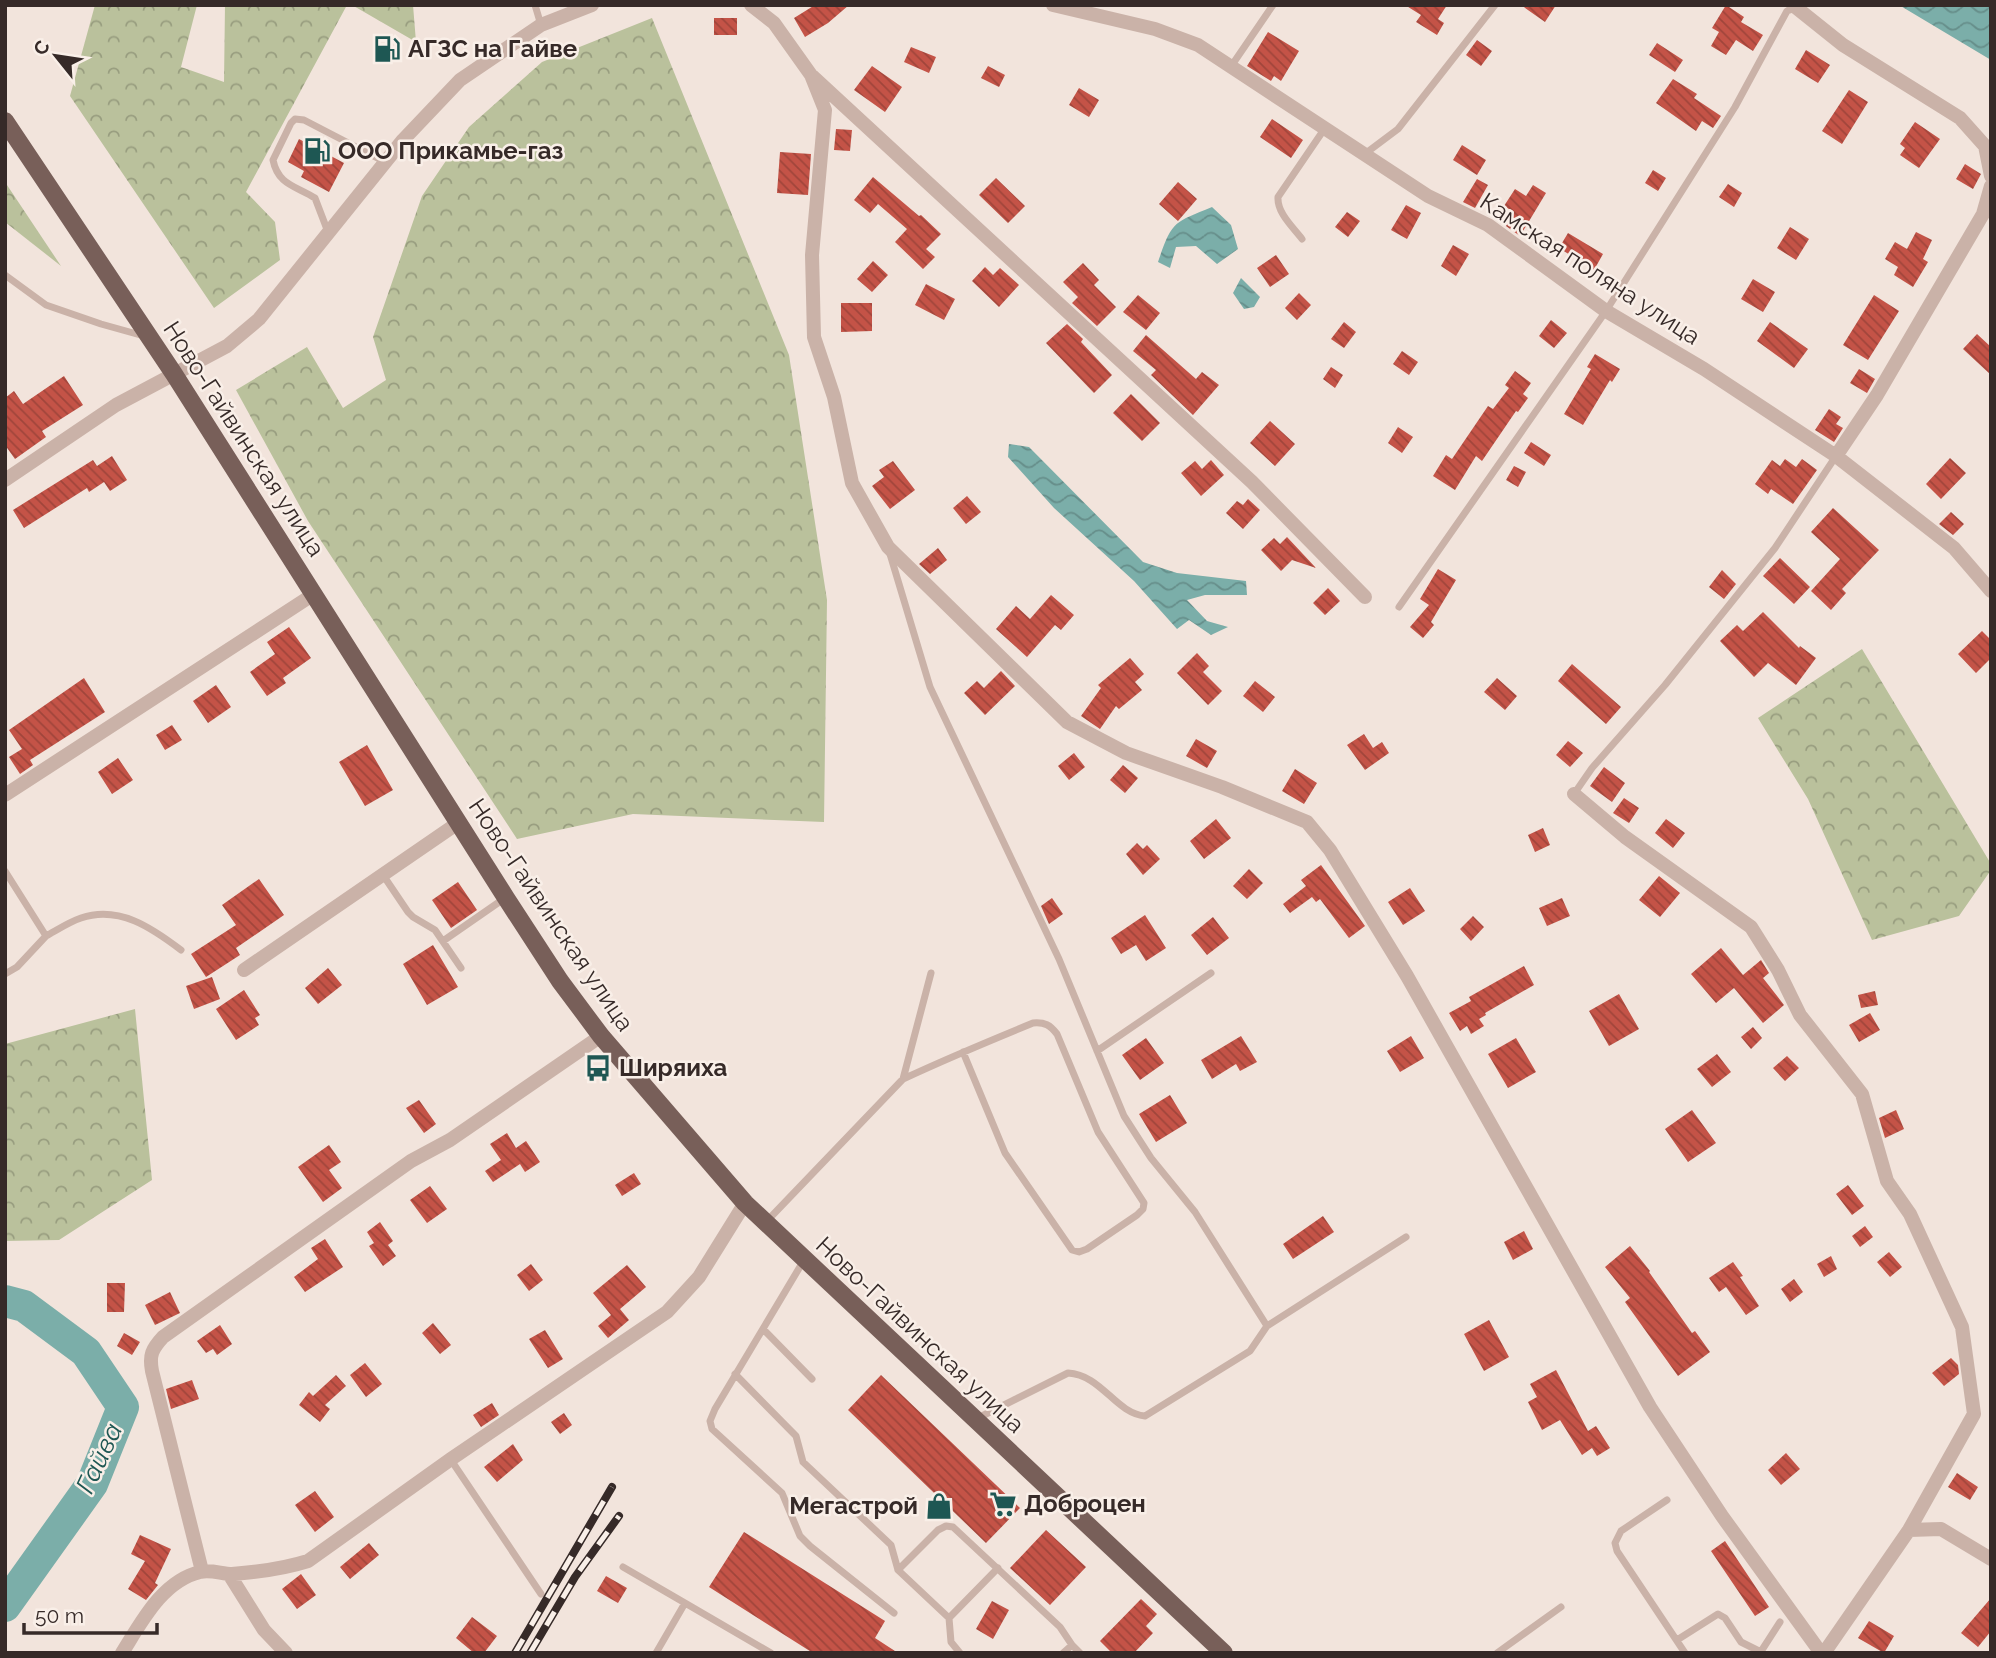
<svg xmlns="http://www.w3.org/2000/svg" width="1996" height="1658" font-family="Raleway,sans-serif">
<defs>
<pattern id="forest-crowns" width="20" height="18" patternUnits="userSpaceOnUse" patternTransform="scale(1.75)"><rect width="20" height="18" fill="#bac19c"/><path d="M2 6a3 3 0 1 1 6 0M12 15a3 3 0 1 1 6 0" fill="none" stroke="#989d7f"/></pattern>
<pattern id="water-waves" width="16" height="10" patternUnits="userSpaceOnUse" patternTransform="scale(1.75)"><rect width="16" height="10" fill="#7baea9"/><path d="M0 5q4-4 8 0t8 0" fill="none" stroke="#668e8a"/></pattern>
<pattern id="building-back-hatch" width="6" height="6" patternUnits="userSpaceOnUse" patternTransform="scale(1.75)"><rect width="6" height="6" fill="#c45347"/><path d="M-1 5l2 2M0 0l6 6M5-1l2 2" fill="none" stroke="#a0453b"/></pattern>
</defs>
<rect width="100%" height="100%" fill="#f2e4dc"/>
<path fill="url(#forest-crowns)" d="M95,5H197L181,67L224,82L225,5H347L246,192L275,222L280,260L214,308L70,96Z
M352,5H413L416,42Z
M652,18L789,355L827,600L824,822L633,814L517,839L308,521L236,390L307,347L343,408L386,380L373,337L422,196L469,127L542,62Z
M5,182L61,266L5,222Z
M1862,649L1991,864V870L1959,916L1872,940L1808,799L1758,718Z
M135,1009L152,1180L59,1240L5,1241V1044Z"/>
<path fill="url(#water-waves)" d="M1899,5H1991V60Z
M1212,207L1231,225L1238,249L1217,264L1196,246L1176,247L1170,268L1158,262C1172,221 1173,223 1212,207Z
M1241,278L1260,297L1254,307L1244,309L1233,293Z
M1009,444L1029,447L1143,562L1177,573L1246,581L1247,595H1205L1187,600L1207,621L1228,627L1211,635L1189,620L1177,629L1134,581L1054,508L1008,457Z"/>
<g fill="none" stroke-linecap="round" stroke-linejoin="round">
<path stroke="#7baea9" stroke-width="32" d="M5,1301L24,1306L86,1352L123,1407L92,1484L5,1606"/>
</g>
<path fill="url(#building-back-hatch)" d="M815,5H849L828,23L805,37L794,18Z
M1405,5H1447L1438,19L1444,23L1437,35L1416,22L1421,15Z
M1521,5H1556L1545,22Z
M1726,5L1744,17L1741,22L1763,35L1753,51L1736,40L1726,55L1711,46L1719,32L1712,28Z
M714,18H737V35H714Z
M1268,32L1299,51L1281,81L1274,76L1271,81L1247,66Z
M1477,40L1492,51L1481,66L1466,55Z
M1657,43L1683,60L1675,72L1649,55Z
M911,47L936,57L929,73L904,62Z
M1806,50L1830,65L1818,83L1795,69Z
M872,66L902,87L885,112L854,90Z
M988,66L1005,75L999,87L981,78Z
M1673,79L1697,94L1694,98L1721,116L1713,128L1702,121L1696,131L1656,103Z
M1079,88L1099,100L1089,117L1069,105Z
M1849,90L1868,102L1842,144L1822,131Z
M1272,119L1303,140L1291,158L1260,137Z
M1915,122L1940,139L1919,168L1900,155L1905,148L1900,144Z
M836,129L852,130L850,151L834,150Z
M299,139L344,163L329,192L301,177L304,171L288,162Z
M1462,145L1486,160L1477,175L1453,160Z
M780,152L811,154L808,195L777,193Z
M1965,164L1981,174L1973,189L1956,179Z
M1653,170L1666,178L1658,191L1645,183Z
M873,177L919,216L921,215L941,234L926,249L935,257L923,269L895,242L907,229L878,204L870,213L854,200Z
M996,178L1025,206L1008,223L979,195Z
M1477,179L1488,185L1475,208L1463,202Z
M1178,182L1197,199L1178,221L1159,204Z
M1728,184L1742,193L1734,207L1719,197Z
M1533,185L1546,193L1520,236L1506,226L1514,212L1504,206L1515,189L1526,196Z
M1406,205L1421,213L1407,239L1391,230Z
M1347,212L1360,221L1348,237L1335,227Z
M1790,227L1809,239L1796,260L1777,248Z
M1916,232L1932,240L1923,259L1928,262L1913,287L1894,275L1898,267L1885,259L1895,242L1907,249Z
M1568,233L1603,254L1594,270L1559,248Z
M1453,245L1469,254L1456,276L1441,266Z
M1276,255L1289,274L1270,287L1257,268Z
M873,261L888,275L872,292L857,279Z
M1083,263L1099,280L1094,285L1116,307L1097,326L1072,303L1078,297L1063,282Z
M985,267L993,275L1000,268L1019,285L999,307L972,281Z
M1753,279L1775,292L1763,312L1741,299Z
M926,284L955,299L944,320L915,305Z
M1299,293L1311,305L1297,320L1285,308Z
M1138,295L1160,313L1146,330L1123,312Z
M1874,295L1899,311L1868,360L1843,345Z
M841,303H872V331L841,332Z
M1551,320L1567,333L1554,348L1539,336Z
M1344,322L1356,332L1344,348L1331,339Z
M1770,322L1808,349L1794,368L1757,341Z
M1067,324L1083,339L1081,342L1112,375L1094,393L1046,343Z
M1977,334L1991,347V375L1963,349Z
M1146,335L1196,379L1202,372L1219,385L1193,415L1151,375L1156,370L1133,351Z
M1402,351L1418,362L1409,375L1393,364Z
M1595,354L1620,369L1612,382L1610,380L1583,425L1564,414L1591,369L1587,367Z
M1331,367L1343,375L1335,388L1323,379Z
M1859,369L1875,379L1867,393L1850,383Z
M1515,371L1531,383L1523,394L1528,398L1518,412L1516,411L1482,461L1476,456L1455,490L1433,476L1446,455L1452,459L1488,406L1493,409L1509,388L1505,385Z
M64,376L83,405L42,431L46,437L15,459L5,445V398L14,391L23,404Z
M1131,394L1160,423L1142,441L1113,413Z
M1829,409L1841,417L1836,424L1843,428L1834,442L1815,430Z
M1270,421L1295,444L1275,466L1250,443Z
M1398,427L1413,437L1402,453L1388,443Z
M1531,442L1551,455L1544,466L1524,453Z
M112,456L127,480L110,491L104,482L89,492L87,488L24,528L13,510L93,460L97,466Z
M1950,458L1966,473L1941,499L1926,484Z
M1785,459L1796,467L1802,459L1817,470L1793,504L1771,489L1768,494L1755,484L1772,460L1780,466Z
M1211,460L1224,475L1201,496L1181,473L1195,461L1202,469Z
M893,461L915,490L890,509L872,486L884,477L879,470Z
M1514,466L1526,472L1518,487L1506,480Z
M967,496L981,512L966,524L953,508Z
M1248,499L1260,510L1243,529L1226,513L1237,501L1243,505Z
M1833,508L1879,550L1842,589L1846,593L1831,610L1811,591L1840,559L1811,532Z
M1951,512L1964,524L1953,535L1939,524Z
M1287,537L1316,568L1292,560L1281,571L1261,550L1274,538L1280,544Z
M938,548L947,560L930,574L919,564Z
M1780,558L1810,587L1794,604L1763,576Z
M1438,569L1456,580L1431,622L1434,625L1423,638L1410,627L1429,605L1420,599Z
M1722,570L1736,584L1724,599L1709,587Z
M1328,588L1340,601L1325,615L1313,603Z
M1051,595L1074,615L1061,630L1055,625L1027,657L996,629L1016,606L1030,619Z
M1763,612L1799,648L1800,646L1816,658L1796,685L1768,663L1754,677L1720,641L1737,625L1743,631Z
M289,627L311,658L283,678L286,683L267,696L250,672L275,654L267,642Z
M1982,631L1991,640V658L1976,673L1958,654Z
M1197,653L1209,666L1203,672L1222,691L1208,705L1177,673Z
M1130,658L1144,674L1135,682L1142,690L1119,709L1116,706L1100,729L1081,716L1101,688L1098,685Z
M1572,664L1621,707L1606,724L1558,681Z
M1001,671L1015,686L985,715L964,693L977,681L984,688Z
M84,678L105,712L30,760L33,765L20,774L9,757L22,749L9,730Z
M1497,678L1517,696L1505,710L1484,692Z
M1255,681L1275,697L1263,712L1243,696Z
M216,685L231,707L208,723L193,701Z
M172,725L182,740L165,750L156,735Z
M1364,734L1373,748L1382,742L1389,753L1365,770L1347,745Z
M1196,739L1217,751L1207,768L1186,756Z
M1568,741L1583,753L1570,767L1556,755Z
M367,745L393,790L365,806L339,762Z
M1074,753L1085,767L1069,780L1058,766Z
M118,758L133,780L112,794L98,772Z
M1123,765L1138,778L1125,793L1110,780Z
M1604,767L1625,783L1612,802L1590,786Z
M1295,769L1317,783L1304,804L1282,791Z
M1624,798L1639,808L1629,823L1613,813Z
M1216,819L1231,838L1204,859L1190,841Z
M1666,819L1685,833L1673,848L1655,833Z
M1543,828L1550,845L1535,852L1528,835Z
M1137,843L1143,849L1147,845L1160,859L1143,875L1126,854Z
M1321,865L1365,926L1349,938L1320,899L1316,902L1312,897L1290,913L1283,904L1306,886L1301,880Z
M1249,869L1263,883L1247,899L1233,886Z
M1659,876L1680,893L1660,917L1639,900Z
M259,879L284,915L236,948L240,955L206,977L191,954L236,925L222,905Z
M458,882L477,910L451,928L432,900Z
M1410,888L1425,911L1403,925L1388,902Z
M1052,898L1063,914L1049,924L1041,906Z
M1562,898L1570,916L1547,926L1539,908Z
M1145,915L1166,948L1146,961L1136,945L1121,954L1111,938Z
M1473,916L1484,927L1471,941L1460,929Z
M1213,917L1229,938L1207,955L1191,935Z
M433,945L458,987L427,1005L403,964Z
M1721,948L1743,975L1761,960L1769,973L1763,978L1784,1005L1763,1023L1734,988L1716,1003L1691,974Z
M1524,966L1534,985L1485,1013L1486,1015L1479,1019L1484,1026L1471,1034L1467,1026L1460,1031L1449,1013L1471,1001L1469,997Z
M328,968L342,985L318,1004L305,988Z
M212,977L220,999L194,1009L186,986Z
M244,990L260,1015L255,1018L259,1025L236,1040L216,1009Z
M1875,991L1878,1005L1861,1008L1858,995Z
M1619,994L1639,1029L1609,1046L1589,1011Z
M1870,1013L1880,1030L1859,1042L1849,1025Z
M1753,1027L1762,1038L1751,1049L1741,1037Z
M1241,1036L1257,1062L1240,1071L1236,1064L1212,1079L1201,1060Z
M1411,1036L1424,1058L1400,1072L1387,1051Z
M1146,1038L1164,1063L1140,1080L1122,1055Z
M1516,1038L1536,1072L1508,1088L1488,1054Z
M1717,1054L1731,1072L1712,1087L1697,1069Z
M1787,1056L1799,1068L1785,1081L1773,1068Z
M1170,1095L1187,1123L1156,1142L1139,1114Z
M419,1100L436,1124L424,1133L406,1108Z
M1692,1110L1716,1143L1688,1162L1665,1129Z
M1896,1110L1904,1129L1885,1138L1879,1118Z
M507,1133L516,1148L526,1141L540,1162L525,1172L520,1164L493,1182L485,1171L501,1160L490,1144Z
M329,1145L341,1162L329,1170L342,1188L323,1202L298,1167Z
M634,1173L641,1184L622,1196L615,1185Z
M1848,1185L1864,1206L1852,1215L1836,1194Z
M430,1186L447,1209L427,1223L410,1200Z
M1323,1216L1334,1232L1293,1259L1283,1244Z
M380,1222L393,1241L388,1245L396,1256L383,1266L369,1246L374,1243L367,1232Z
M1865,1226L1873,1237L1860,1247L1852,1236Z
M1524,1231L1533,1249L1513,1260L1504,1242Z
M325,1239L343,1267L305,1292L294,1277L318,1259L311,1248Z
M1630,1246L1650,1271L1649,1272L1692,1333L1695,1331L1710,1352L1678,1376L1625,1302L1630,1298L1605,1267Z
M1889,1252L1902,1267L1890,1277L1877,1262Z
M1831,1256L1837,1269L1824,1277L1817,1264Z
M1733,1262L1743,1276L1740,1277L1759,1306L1746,1315L1726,1287L1719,1292L1709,1278Z
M531,1264L543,1280L529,1291L517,1275Z
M627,1265L646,1287L620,1309L629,1320L608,1338L598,1326L611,1315L593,1293Z
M1794,1279L1803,1292L1790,1302L1781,1289Z
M107,1283H125L124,1312H107Z
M170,1292L180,1313L155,1325L145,1305Z
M1489,1320L1509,1357L1484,1371L1464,1334Z
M433,1323L451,1345L440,1354L422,1333Z
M220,1325L232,1344L217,1355L213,1349L206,1353L197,1341Z
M545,1330L563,1359L548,1368L529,1339Z
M124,1333L140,1342L132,1355L117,1346Z
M1951,1358L1958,1365L1959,1374L1944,1386L1932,1373Z
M365,1363L382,1384L366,1397L350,1375Z
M1556,1370L1588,1431L1596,1426L1610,1448L1597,1456L1592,1448L1582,1455L1560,1420L1542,1430L1528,1402L1537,1397L1530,1384Z
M336,1375L346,1386L325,1405L330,1409L320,1422L299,1405L309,1392L313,1396Z
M881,1375L1020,1508L986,1543L848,1410Z
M192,1380L199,1399L171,1409L166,1389Z
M492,1403L499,1415L481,1427L473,1415Z
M564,1413L572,1425L560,1434L551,1422Z
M513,1444L523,1460L497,1482L484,1467Z
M1786,1453L1800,1469L1781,1485L1768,1470Z
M1957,1473L1978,1487L1970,1500L1948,1487Z
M315,1491L334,1517L315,1532L295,1505Z
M1046,1530L1086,1567L1050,1605L1010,1568Z
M744,1532L885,1621L875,1638L898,1653H813L709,1587Z
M140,1535L171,1549L155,1583L158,1585L146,1600L128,1589L145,1561L131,1554Z
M1725,1541L1769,1607L1755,1616L1711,1551Z
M369,1543L379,1555L350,1579L340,1567Z
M301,1574L316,1595L297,1609L282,1589Z
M606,1576L627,1588L618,1603L597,1591Z
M1991,1598V1631L1978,1647L1961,1633Z
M1141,1599L1157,1614L1146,1626L1153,1633L1134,1653H1112L1100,1641Z
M992,1601L1009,1610L993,1639L976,1629Z
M472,1617L497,1636L484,1653H474L456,1638Z
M1869,1621L1894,1636L1884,1653L1858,1638Z"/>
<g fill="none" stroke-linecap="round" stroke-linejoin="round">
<path stroke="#cab2a8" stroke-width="7" d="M535,5L541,25
M1232,65L1273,5
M1366,153L1398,129L1495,5
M328,232L315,198C296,186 278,185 273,160L291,123L295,119L304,120L385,162
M1302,239C1293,227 1277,213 1278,197L1325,128
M5,275L46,305L101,324L144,336
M890,554L930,687L1059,959L1124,1116L1151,1158L1195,1212L1267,1326
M1399,607L1606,311L1735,107L1787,11L1795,8
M1574,794L1592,768L1665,685L1775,548L1836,456
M5,871L46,936L17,967L5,974
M383,875L408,912L413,917L435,930L461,968
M46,936C57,930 69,922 81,918C119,905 152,928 181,950
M443,941L505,898
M1097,1051L1211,973
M903,1079C946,1059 989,1041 1033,1023C1045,1022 1050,1025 1057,1034L1098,1132L1144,1203L1143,1209L1137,1215L1087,1249L1079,1252L1072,1250L1005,1153L963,1052
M766,1222L903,1079L931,973
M804,1260L715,1409L710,1421L712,1429L782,1493L800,1536L810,1546L894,1613
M763,1329L812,1379
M735,1374L796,1436L803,1462L891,1545L898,1570L949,1618L951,1642L960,1653
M976,1419L1068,1373C1102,1375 1115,1413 1145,1416L1250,1351L1267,1326L1406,1237
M451,1460L541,1594
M1667,1500L1621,1531L1615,1543L1617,1551L1685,1653
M623,1567L685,1603
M898,1570L938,1530L946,1526L953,1527L1060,1627L1072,1645L1080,1653
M949,1618L998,1568
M1677,1640L1718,1614L1725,1618L1741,1642L1761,1652
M656,1653L685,1603L771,1653
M1063,1653L1072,1645
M1497,1653L1561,1607
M1760,1653L1780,1622"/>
<path stroke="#cab2a8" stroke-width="14" d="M751,5L774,23L811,75L1252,482L1365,597
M1053,5L1155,29L1198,45L1428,196L1488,225L1606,311L1704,369L1836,456L1877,395L1983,214L1991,207
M1793,5L1843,45L1960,118L1985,146L1991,176
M811,75L825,110L812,255L814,337L834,397L852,483L888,547L1067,722L1126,753L1222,787L1307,822L1330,850L1407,976L1650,1407L1722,1516L1821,1653
M1983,214L1991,186
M1836,456L1954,548L1991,591
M5,480L116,405L227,346L259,319L403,140L460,80L541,25L592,5
M1574,794L1625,837L1751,927L1778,970L1800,1015L1862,1094L1887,1181L1910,1214L1962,1327L1974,1414L1909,1530L1824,1653
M5,795L314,594
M244,970L458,823
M1909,1530L1941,1529L1991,1559
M202,1571L152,1371C149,1355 152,1349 163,1337L411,1161L450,1140L601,1036
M229,1574L264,1630L286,1653
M122,1653C141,1623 162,1581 200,1572C210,1569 222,1574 232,1574C259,1572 283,1569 308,1561L451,1459L667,1312L699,1277L745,1203"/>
<path stroke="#785f59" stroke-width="18" d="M5,121L174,374L506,898L560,981L601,1036L745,1203L1224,1653"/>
<defs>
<path id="rail" d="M515,1653L612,1487
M530,1653L575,1577L619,1516"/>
</defs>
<use href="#rail" stroke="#362a28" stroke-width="8"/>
<use href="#rail" stroke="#f9efe8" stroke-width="5" stroke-dasharray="16" stroke-linecap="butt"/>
</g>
<defs>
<symbol id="fuel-bare" viewBox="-9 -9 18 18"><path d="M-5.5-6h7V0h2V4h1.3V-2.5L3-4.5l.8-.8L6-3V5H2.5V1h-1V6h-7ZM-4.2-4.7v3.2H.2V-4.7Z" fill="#1e5753" stroke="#f9efe8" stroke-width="2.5" paint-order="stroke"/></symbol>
<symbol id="bus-bare" viewBox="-9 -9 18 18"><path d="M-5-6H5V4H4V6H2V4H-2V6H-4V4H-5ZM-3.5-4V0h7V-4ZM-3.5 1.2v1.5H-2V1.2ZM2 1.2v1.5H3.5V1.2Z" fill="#1e5753" stroke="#f9efe8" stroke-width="2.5" paint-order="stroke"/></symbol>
<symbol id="supermarket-bare" viewBox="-9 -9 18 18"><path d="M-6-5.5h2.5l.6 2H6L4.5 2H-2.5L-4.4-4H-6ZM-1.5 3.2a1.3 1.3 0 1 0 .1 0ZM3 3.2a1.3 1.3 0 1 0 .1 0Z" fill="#1e5753" stroke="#f9efe8" stroke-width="2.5" paint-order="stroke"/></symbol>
<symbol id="shop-bare" viewBox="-9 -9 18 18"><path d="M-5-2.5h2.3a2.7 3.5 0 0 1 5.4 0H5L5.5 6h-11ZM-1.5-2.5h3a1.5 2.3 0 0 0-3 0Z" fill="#1e5753" stroke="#f9efe8" stroke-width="2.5" paint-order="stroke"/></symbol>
</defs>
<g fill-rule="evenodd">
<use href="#fuel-bare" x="368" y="30" width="38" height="38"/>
<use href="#fuel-bare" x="298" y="132" width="38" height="38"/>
<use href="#bus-bare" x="579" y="1049" width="38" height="38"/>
<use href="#supermarket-bare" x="984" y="1485" width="38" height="38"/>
<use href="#shop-bare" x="920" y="1487" width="38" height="38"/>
</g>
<g text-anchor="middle" stroke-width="5" stroke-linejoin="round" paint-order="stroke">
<g font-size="24" font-weight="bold" fill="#362a28" stroke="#f9efe8" text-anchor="start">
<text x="408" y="57">АГЗС на Гайве</text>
<text x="338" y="159">ООО Прикамье-газ</text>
<text x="619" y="1076">Ширяиха</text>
<text x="1024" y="1512">Доброцен</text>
<text x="918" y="1514" text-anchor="end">Мегастрой</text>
</g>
<g font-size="24" fill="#362a28" stroke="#f9efe8">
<text transform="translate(1590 269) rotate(33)" y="8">Камская поляна улица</text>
<text transform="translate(244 439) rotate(57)" y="8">Ново-Гайвинская улица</text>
<text transform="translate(551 915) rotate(56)" y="8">Ново-Гайвинская улица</text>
<text transform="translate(920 1335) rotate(43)" y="8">Ново-Гайвинская улица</text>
</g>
<g font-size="26" font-style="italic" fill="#1e5753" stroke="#f9efe8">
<text transform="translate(99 1458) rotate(-65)" y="9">Гайва</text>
</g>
</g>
<rect width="1996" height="1658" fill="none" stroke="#362a28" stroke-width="14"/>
<g transform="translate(56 56) rotate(300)" stroke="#f9efe8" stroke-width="5" paint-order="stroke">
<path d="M0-5L12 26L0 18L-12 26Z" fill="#362a28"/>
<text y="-10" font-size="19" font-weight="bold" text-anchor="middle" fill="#362a28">С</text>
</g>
<path d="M24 1623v10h133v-10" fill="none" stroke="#362a28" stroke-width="3.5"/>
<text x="35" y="1623" font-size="21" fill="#362a28" stroke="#f9efe8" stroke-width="5" paint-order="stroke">50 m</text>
</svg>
